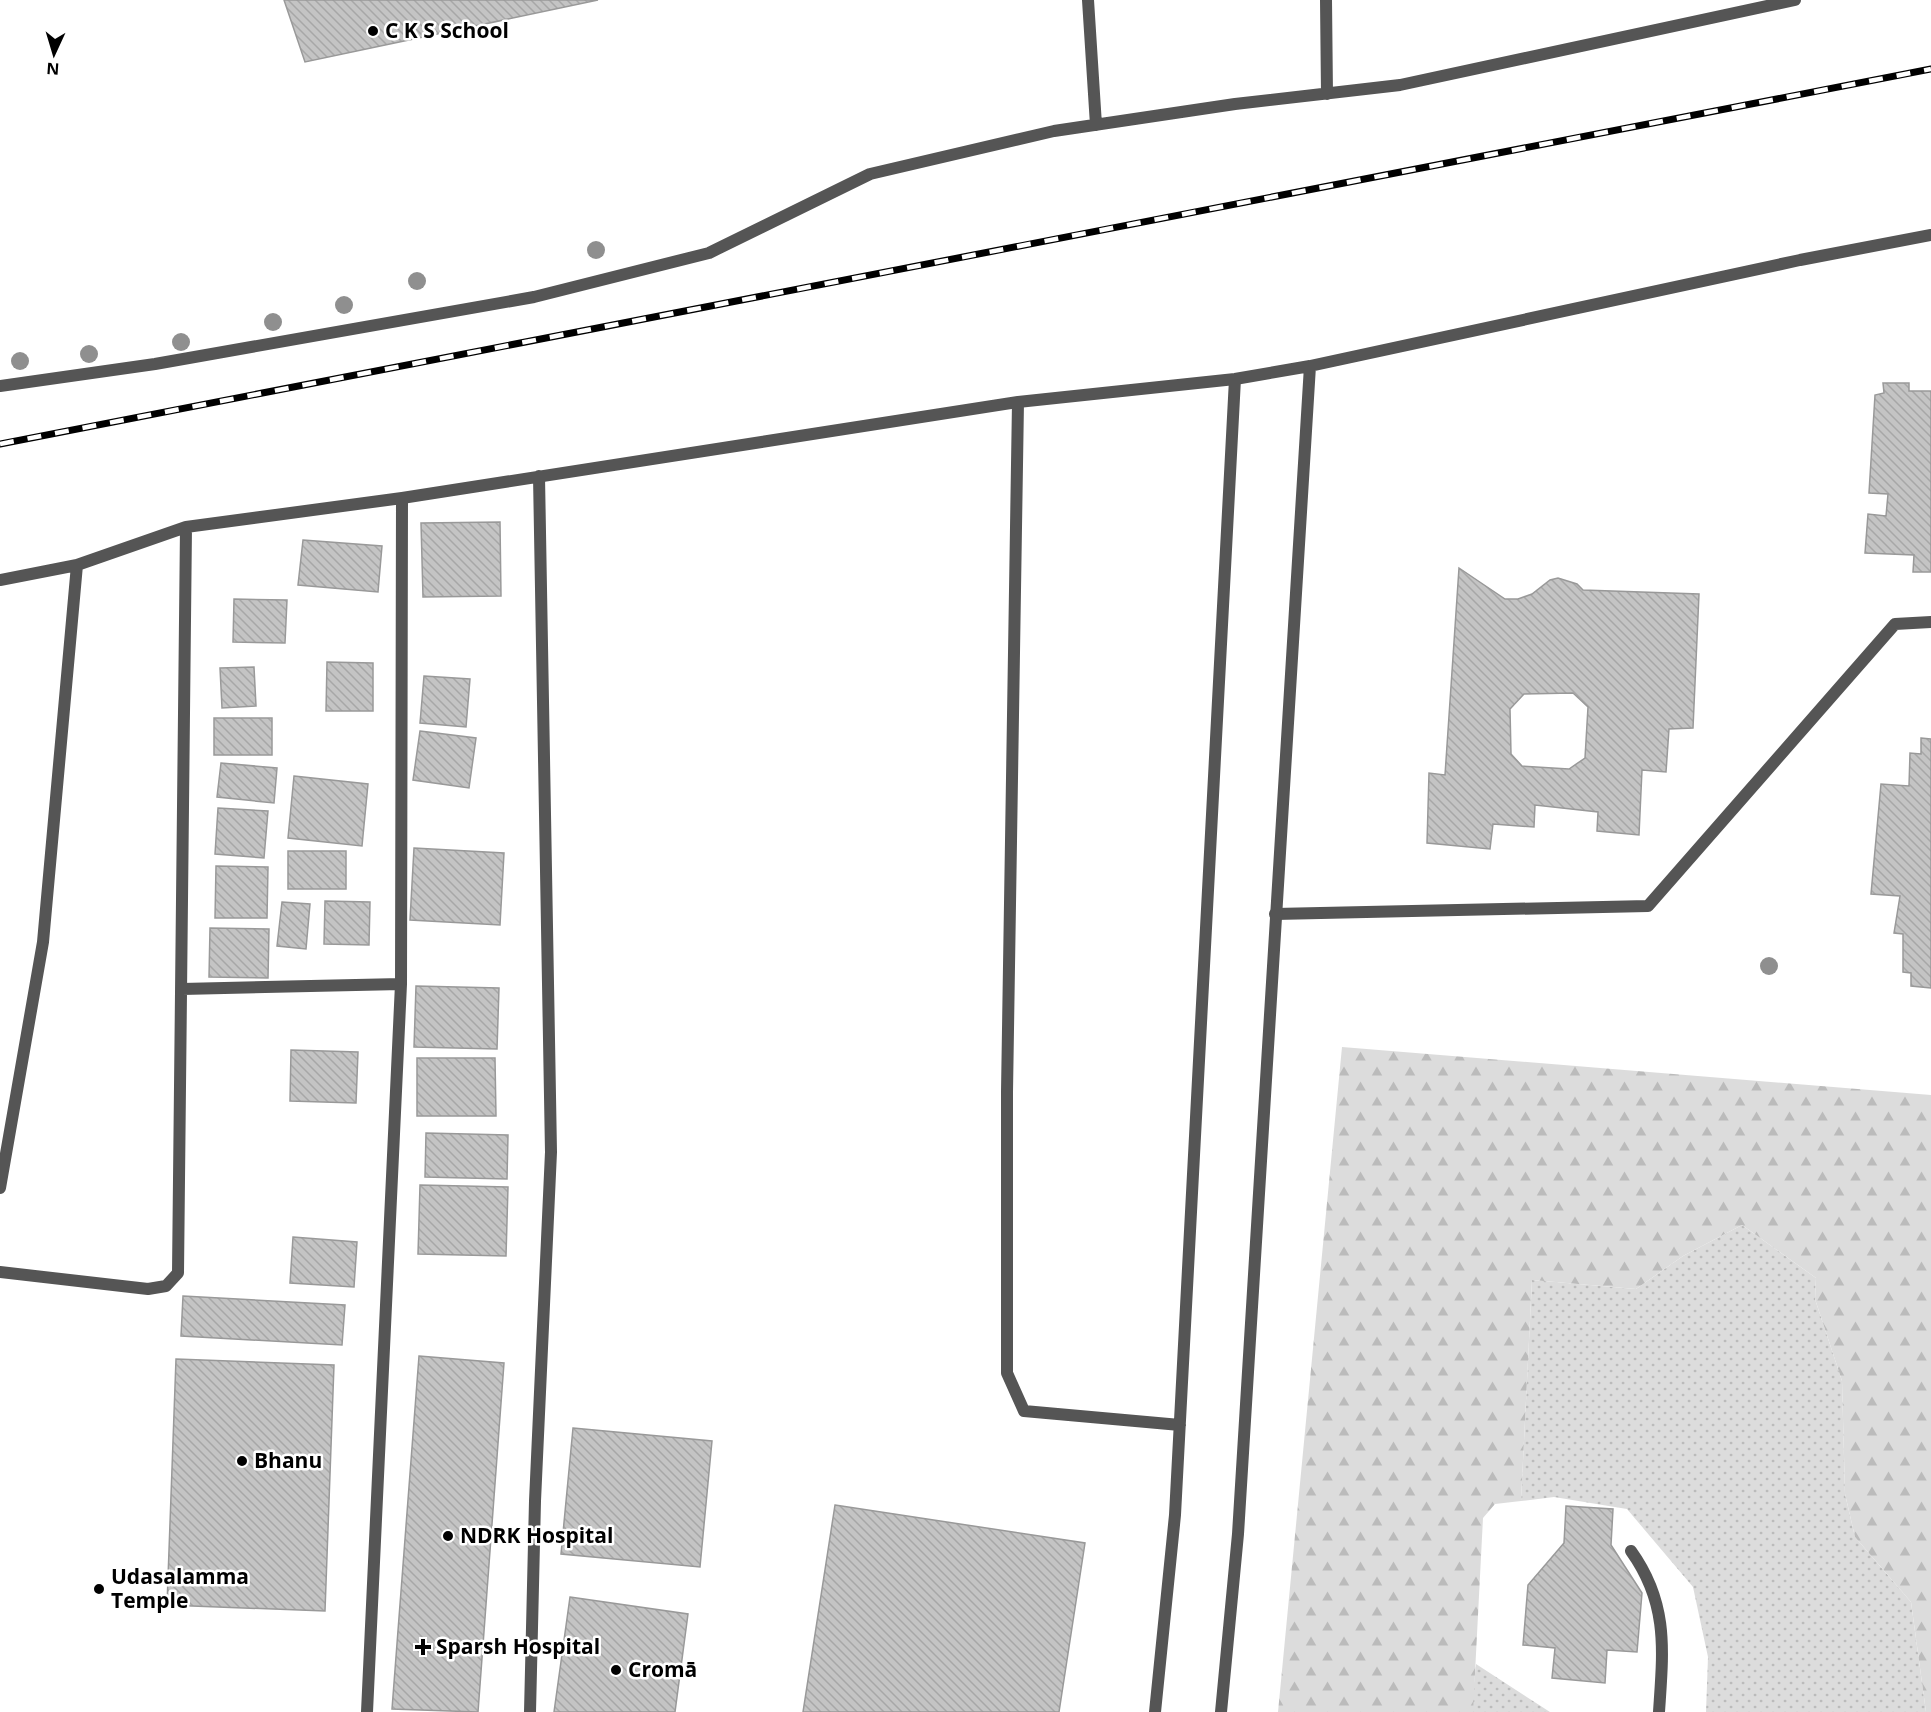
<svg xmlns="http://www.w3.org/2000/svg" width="1931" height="1712" font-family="'Open Sans',sans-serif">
<defs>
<pattern id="grass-dots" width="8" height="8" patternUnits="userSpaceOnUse" patternTransform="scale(1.5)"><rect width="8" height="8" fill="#dcdcdc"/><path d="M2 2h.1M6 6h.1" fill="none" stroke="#bbb" stroke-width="1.8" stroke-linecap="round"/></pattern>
<pattern id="forest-firs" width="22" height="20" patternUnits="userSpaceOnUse" patternTransform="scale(1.5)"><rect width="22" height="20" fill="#dcdcdc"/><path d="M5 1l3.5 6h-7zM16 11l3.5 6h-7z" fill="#bbb"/></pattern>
<pattern id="building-back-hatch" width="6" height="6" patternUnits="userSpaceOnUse" patternTransform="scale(1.5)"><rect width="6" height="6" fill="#c4c4c4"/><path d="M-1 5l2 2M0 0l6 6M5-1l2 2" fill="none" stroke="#a7a7a7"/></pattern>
</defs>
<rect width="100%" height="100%" fill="#fff"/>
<path fill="url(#grass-dots)" d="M1742,1225L1816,1278L1815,1299L1842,1381L1845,1494L1855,1537L1911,1602L1926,1712H1706L1708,1657L1693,1587L1627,1509L1554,1497L1521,1501L1532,1280L1636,1289L1683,1256Z
M1476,1664L1550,1712H1471Z"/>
<path fill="url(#forest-firs)" d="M1342,1047L1931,1095V1712H1926L1911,1602L1855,1537L1845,1494L1842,1381L1815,1299L1816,1278L1742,1225L1683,1256L1636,1289L1532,1280L1521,1501L1495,1504L1483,1518L1473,1712H1278Z"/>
<path fill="url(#building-back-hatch)" stroke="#999" stroke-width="1.5" fill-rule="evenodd" d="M284,0H598L305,62Z
M1883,383H1909V391H1931V572H1913L1914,555L1865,553L1868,514L1886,516L1888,494L1869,493L1875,395L1884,393Z
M500,522L501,596L423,597L421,523Z
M303,540L382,546L378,592L298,585Z
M1459,568L1505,599H1518L1532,594L1550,580L1558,578L1577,584L1583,590L1699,594L1693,728L1669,729L1666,772L1642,770L1639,835L1597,831L1598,812L1535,805L1534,827L1493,824L1490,849L1427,843L1429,773L1445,775ZM1573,693L1588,707L1585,758L1569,769L1522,766L1511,754L1510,709L1524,694Z
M234,599L287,600L285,643L233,642Z
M327,662L373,663V711H326Z
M254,667L256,706L222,708L220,668Z
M424,676L470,679L466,727L420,723Z
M214,718H272V755H214Z
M420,731L476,738L469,788L413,780Z
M1921,738L1931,739V988L1911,986V973L1903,972V934L1894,933L1900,896L1871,894L1881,784L1909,786L1910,753L1921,754Z
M221,763L277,768L274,803L217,797Z
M294,776L368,784L362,846L288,838Z
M218,808L268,811L264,858L215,854Z
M414,848L504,853L500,925L410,920Z
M288,851H346V889H288Z
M216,866L268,867L267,918H215Z
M325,901L370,902L369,945L324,944Z
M282,902L310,904L306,949L277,946Z
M210,928L269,929L268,978L209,977Z
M416,986L499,988L497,1049L414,1047Z
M291,1050L358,1052L356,1103L290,1101Z
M417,1058H495L496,1116H417Z
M426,1133L508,1135L507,1179L425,1177Z
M420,1185L508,1187L506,1256L418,1254Z
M293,1237L357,1242L354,1287L290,1283Z
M183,1296L345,1305L342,1345L181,1336Z
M419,1356L504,1363L478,1712L392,1709Z
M176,1359L334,1365L325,1611L167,1605Z
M573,1428L712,1441L700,1567L561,1554Z
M835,1505L1085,1543L1059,1712H803Z
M1566,1506L1613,1509L1611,1545L1642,1593L1637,1652L1607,1650L1605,1683L1552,1678L1555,1648L1523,1645L1528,1585L1564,1543Z
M570,1597L688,1614L675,1712H554Z"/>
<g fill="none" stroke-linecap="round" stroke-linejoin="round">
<path stroke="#555" stroke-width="12" d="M1275,914L1648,906L1895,624L1931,622
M1631,1551C1669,1604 1663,1651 1659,1712"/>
<path stroke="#555" stroke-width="12" d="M1088,0L1096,125
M1326,0L1327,94
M0,386L155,364L534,297L709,253L870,174L1054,131L1235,104L1400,85L1795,0
M1018,402L1007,1092V1373L1024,1411L1180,1425
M0,580L77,565L186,527L402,498L1018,402L1235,379L1310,366L1800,260L1931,235
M182,989L401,984
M0,1188L43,942L77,565
M0,1272L148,1289L166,1286L178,1273L186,527
M367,1712L401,984L402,498
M530,1712L535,1501L551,1152L539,476
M1155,1712L1175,1515L1235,379
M1221,1712L1238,1534L1310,366"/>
<defs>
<path id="rail" d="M0,444L1931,69"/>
</defs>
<use href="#rail" stroke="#000" stroke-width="7"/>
<use href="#rail" stroke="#fff" stroke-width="4.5" stroke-dasharray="14" stroke-linecap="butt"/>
</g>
<g fill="#8f8f8f">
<circle cx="596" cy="250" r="9"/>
<circle cx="417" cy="281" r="9"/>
<circle cx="344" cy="305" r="9"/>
<circle cx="273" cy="322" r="9"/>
<circle cx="181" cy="342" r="9"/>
<circle cx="89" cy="354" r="9"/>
<circle cx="20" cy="361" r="9"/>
<circle cx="1769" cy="966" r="9"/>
</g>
<g fill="#000" stroke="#fff" stroke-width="2">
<circle cx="373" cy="31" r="6"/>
<circle cx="242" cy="1461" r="6"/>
<circle cx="448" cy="1536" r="6"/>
<circle cx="99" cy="1589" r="6"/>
<path d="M420 1638h6v6h6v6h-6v6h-6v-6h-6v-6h6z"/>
<circle cx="616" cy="1670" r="6"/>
</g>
<g text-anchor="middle" stroke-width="5" stroke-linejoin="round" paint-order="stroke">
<g font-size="21" font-weight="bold" fill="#000" stroke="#fff" text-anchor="start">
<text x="385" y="38">C K S School</text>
<text x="254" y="1468">Bhanu</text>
<text x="460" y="1543">NDRK Hospital</text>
<text x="111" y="1584">Udasalamma<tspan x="111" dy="24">Temple</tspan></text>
<text x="436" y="1654">Sparsh Hospital</text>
<text x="628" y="1677">Cromā</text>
</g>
</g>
<g transform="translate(54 54) rotate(184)" stroke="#ffffff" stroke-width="4.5" paint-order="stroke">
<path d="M0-4.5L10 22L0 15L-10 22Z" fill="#000000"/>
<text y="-9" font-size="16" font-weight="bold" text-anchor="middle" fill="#000000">N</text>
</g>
</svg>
